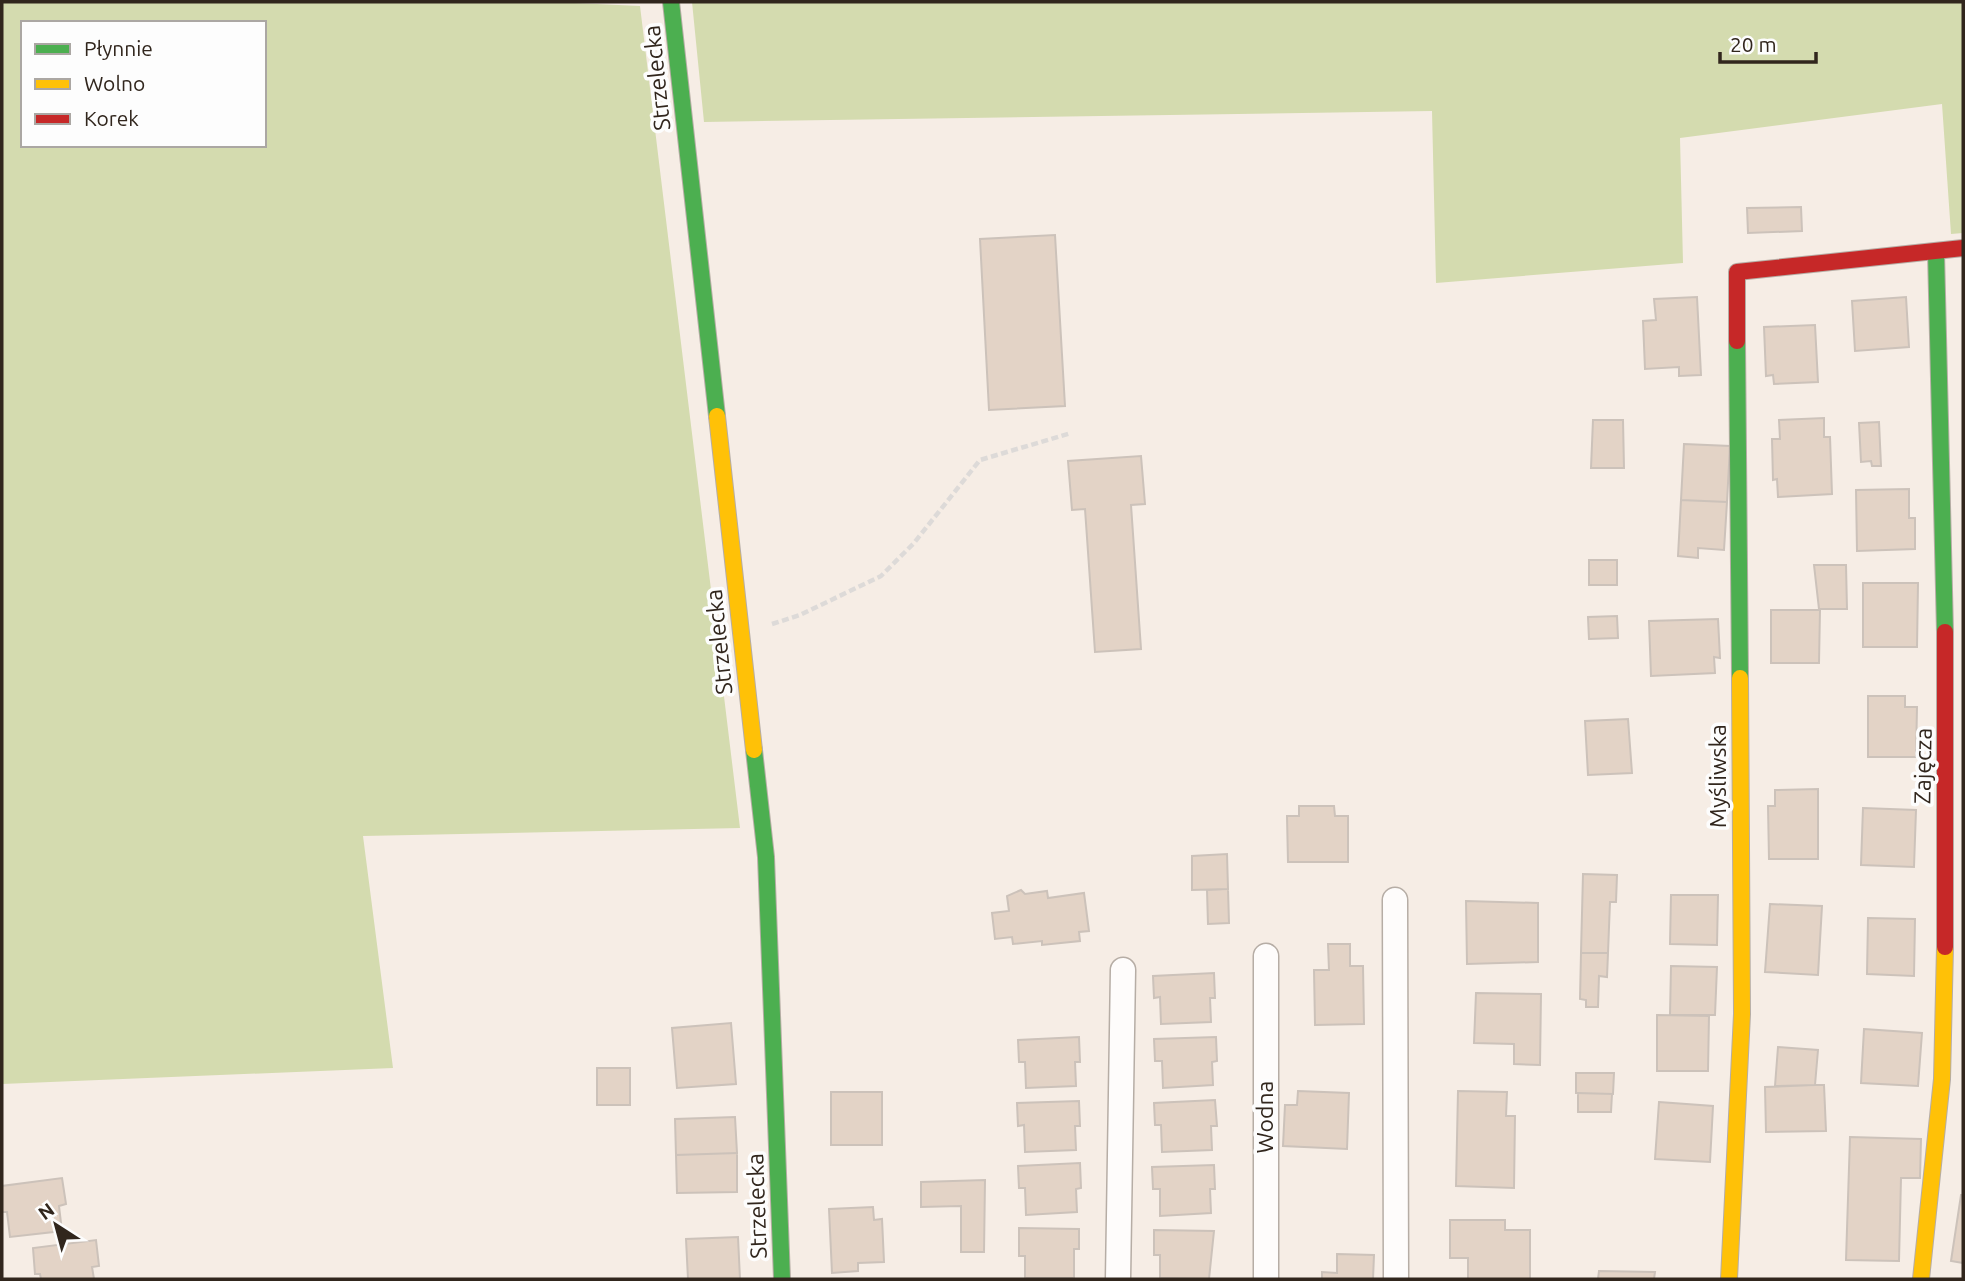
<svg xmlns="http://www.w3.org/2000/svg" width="1965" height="1281" font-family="Ubuntu,sans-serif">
<rect width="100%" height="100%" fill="#f6ede5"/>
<path fill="#d4dbaf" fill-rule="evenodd" d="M2,2H553L640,6L740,828L363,836L393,1068L2,1084ZM23,23H264V145H23Z
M692,2H1963V233L1951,234L1942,104L1680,138L1683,263L1436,283L1432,111L704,122Z"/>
<path fill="#e3d3c6" stroke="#ccc2ba" stroke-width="2" d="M1801,207L1802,231L1748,233L1747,208Z
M1055,235L1065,406L989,410L980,239Z
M1697,297L1701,375L1679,376V367L1645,369L1643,321L1656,320L1654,299Z
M1906,297L1909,347L1855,351L1852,301Z
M1815,325L1818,382L1774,384L1773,375L1766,376L1764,327Z
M1824,418V437H1830L1832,494L1778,497L1777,479L1773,480L1772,439H1780L1779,420Z
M1593,420H1623L1624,468H1591Z
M1879,422L1881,466H1872L1871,461L1861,462L1859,423Z
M1684,444L1730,446L1727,502L1681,500Z
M1141,456L1145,504L1131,505L1141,649L1095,652L1085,509L1072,510L1068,461Z
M1909,489V518H1915V549L1857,551L1856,490Z
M1681,500L1727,502L1724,550L1698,548V558L1678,556Z
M1589,560H1617V585H1589Z
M1814,565H1846L1847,609H1819Z
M1863,583H1918L1917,647H1863Z
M1771,610H1820L1819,663H1771Z
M1617,616L1618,638L1589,639L1588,617Z
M1718,619L1720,658L1714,657L1715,673L1651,676L1649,621Z
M1868,696H1905V707H1917L1916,757H1868Z
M1628,719L1632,773L1588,775L1585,721Z
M1818,789V859H1769L1768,806H1775V790Z
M1299,806H1334L1335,816H1348V862H1288L1287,816H1299Z
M1863,808L1916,810L1914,867L1861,865Z
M1227,854L1228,889L1192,890V856Z
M1583,874L1617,875L1616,902H1610L1608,953H1581Z
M1228,889L1229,923L1208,924L1207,890Z
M1021,890L1025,894L1047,891L1048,898L1084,893L1089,931L1079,932L1080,941L1042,945V941L1013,944L1012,937L995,939L992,913L1009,911L1007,896Z
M1671,895H1718L1717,945L1670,944Z
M1466,901L1538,903V962L1467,964Z
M1770,904L1822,906L1818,975L1765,972Z
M1868,918L1915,919L1914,976L1867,974Z
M1328,944H1350V966H1363L1364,1024L1315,1025L1314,970H1329Z
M1581,953H1608L1607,977L1599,976L1598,1007H1586V1000L1580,999Z
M1671,966L1717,967L1715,1015H1670Z
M1214,973L1215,998H1210L1211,1022L1161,1024L1160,997L1154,998L1153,976Z
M1476,993L1541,994L1540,1065L1514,1064V1044L1474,1043Z
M1657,1015L1709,1016L1708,1071H1657Z
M731,1023L736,1084L677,1088L672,1028Z
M1864,1029L1922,1033L1918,1086L1861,1083Z
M1079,1037L1080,1062H1075L1076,1086L1026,1088L1025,1062H1019L1018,1040Z
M1216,1037L1217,1061L1212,1062L1213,1085L1163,1088L1162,1061H1155L1154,1039Z
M1778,1047L1818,1050L1815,1085L1775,1086Z
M597,1068H630V1105H597Z
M1576,1073H1614L1613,1094L1576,1093Z
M1815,1085H1824L1826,1131L1766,1132L1765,1087Z
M1298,1091L1349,1093L1347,1149L1283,1146L1285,1105H1297Z
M1458,1091L1507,1092L1506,1116H1515L1514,1188L1456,1186Z
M831,1092H882V1145H831Z
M1578,1093L1612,1094L1611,1112H1578Z
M1215,1100L1217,1126H1211L1212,1150L1162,1152L1161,1125H1155L1154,1103Z
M1079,1101L1080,1126H1075L1076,1150L1025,1152L1024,1125L1018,1126L1017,1103Z
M1659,1102L1713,1106L1710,1162L1655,1159Z
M735,1117L737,1153L676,1155L675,1119Z
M1850,1137L1921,1139L1920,1178H1901L1899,1261L1846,1260Z
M737,1153V1192L677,1193L676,1155Z
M1080,1163L1081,1188L1076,1189L1077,1212L1026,1215L1025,1188H1019L1018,1166Z
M1214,1165L1215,1189H1210L1211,1213L1160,1216V1189H1153L1152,1167Z
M62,1178L66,1204L59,1206L62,1231L10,1237L7,1212H2V1186Z
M985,1180L984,1252H961V1206L921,1207V1182Z
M1961,1195H1963V1263L1951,1261Z
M873,1207L874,1220L882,1219L884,1262L858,1263V1271L832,1273L829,1209Z
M1450,1220H1505V1230H1530V1279H1468V1258H1450Z
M1019,1228L1079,1229V1249H1074V1278H1025V1256H1019Z
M1154,1230L1214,1231L1209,1279L1160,1278V1255H1154Z
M738,1237L740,1279H688L686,1239Z
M96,1240L99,1266L92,1267L94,1279H41L40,1274H35L33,1248Z
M1337,1254L1374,1255L1373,1279H1322V1272L1337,1273Z
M1599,1271L1655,1272L1654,1279H1598Z"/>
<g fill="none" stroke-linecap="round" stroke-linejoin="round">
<defs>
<path id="street" d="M1395,900L1396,1279
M1118,1279L1123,970
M1266,1279V956"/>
<path id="fast" d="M671,2L717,416
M1936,252L1945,632
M1737,341L1740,678
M754,750L766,857L782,1279"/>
<path id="slow" d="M717,416L754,750
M1729,1279L1742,1014L1740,678
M1921,1279L1942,1079L1945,947"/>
<path id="jam" d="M1737,341V272L1963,248
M1945,632V947"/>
</defs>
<use href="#street" stroke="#b6ada5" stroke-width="27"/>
<use href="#fast" stroke="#b6ada5" stroke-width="18"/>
<use href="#slow" stroke="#b6ada5" stroke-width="18"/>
<use href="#jam" stroke="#b6ada5" stroke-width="18"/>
<path stroke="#dddad8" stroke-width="4.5" stroke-dasharray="7 3.5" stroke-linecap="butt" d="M772,624L800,615L881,576L914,543L980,460L1071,433"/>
<use href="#street" stroke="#fefcfb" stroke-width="24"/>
<use href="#fast" stroke="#4caf50" stroke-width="16"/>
<use href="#slow" stroke="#ffc107" stroke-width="16"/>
<use href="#jam" stroke="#c62828" stroke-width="16"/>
</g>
<g text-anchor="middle" stroke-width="7" stroke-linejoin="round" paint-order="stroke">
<g font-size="23" fill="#31261d" stroke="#fdfdfd">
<text transform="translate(657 78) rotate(-96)" y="8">Strzelecka</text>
<text transform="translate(719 642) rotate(-96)" y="8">Strzelecka</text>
<text transform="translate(1923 766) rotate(-89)" y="8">Zajęcza</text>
<text transform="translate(1718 776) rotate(-90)" y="8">Myśliwska</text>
<text transform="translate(1265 1117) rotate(-90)" y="8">Wodna</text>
<text transform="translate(757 1206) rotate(-92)" y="8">Strzelecka</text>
</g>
</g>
<rect width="1965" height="1281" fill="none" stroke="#31261d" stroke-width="7"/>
<rect x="21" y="21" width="245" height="126" fill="#fdfdfd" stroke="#aba7a3" stroke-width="2"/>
<rect x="35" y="44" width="35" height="10" fill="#4caf50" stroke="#aba7a3" stroke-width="2"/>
<text x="84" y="56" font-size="21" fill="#31261d">Płynnie</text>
<rect x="35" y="79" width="35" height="10" fill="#ffc107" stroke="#aba7a3" stroke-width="2"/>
<text x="84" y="91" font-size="21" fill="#31261d">Wolno</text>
<rect x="35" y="114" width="35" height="10" fill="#c62828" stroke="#aba7a3" stroke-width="2"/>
<text x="84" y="126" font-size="21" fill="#31261d">Korek</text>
<g transform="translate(56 1225) rotate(324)" stroke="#fdfdfd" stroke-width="5" paint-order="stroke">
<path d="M0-5L12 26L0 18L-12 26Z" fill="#31261d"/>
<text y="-10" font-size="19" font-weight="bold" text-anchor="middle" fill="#31261d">N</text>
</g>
<path d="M1720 52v10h96v-10" fill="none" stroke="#31261d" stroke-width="3.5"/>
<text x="1730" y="52" font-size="21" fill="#31261d" stroke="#fdfdfd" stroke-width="5" paint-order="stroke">20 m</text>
</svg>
